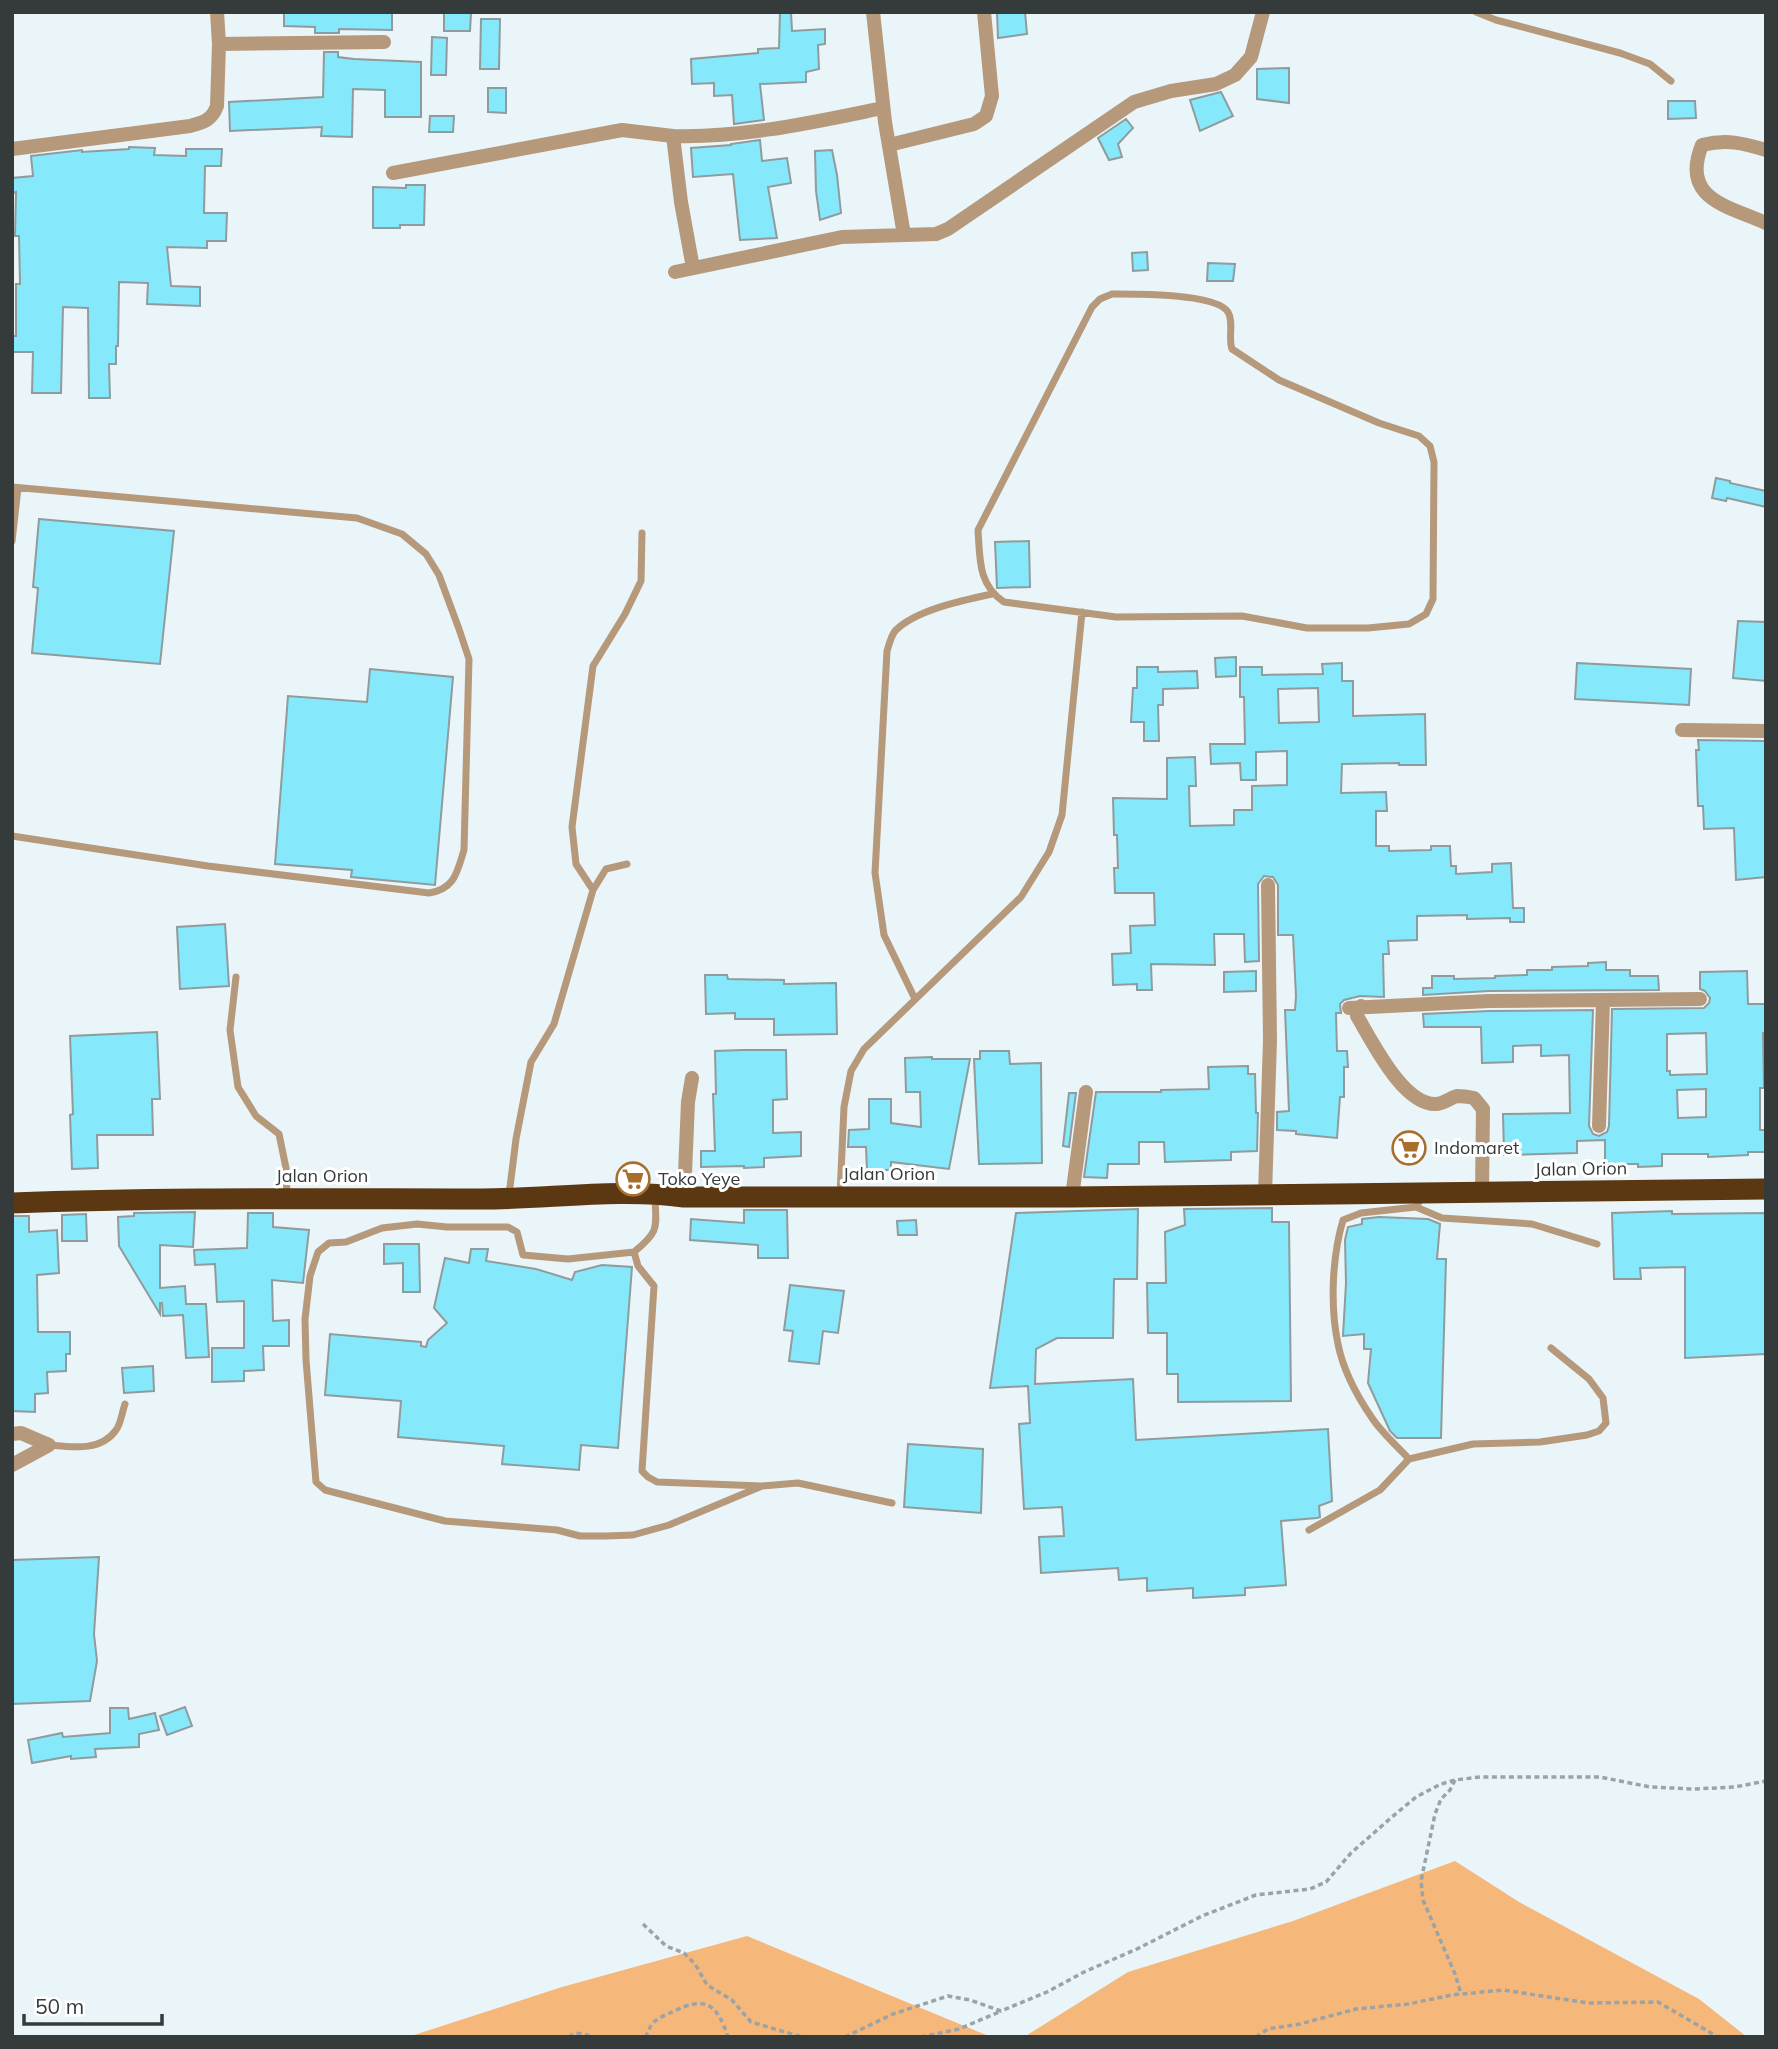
<svg xmlns="http://www.w3.org/2000/svg" width="1778" height="2049" font-family="Mulish,sans-serif">
<rect width="100%" height="100%" fill="#e9f5f8"/>
<path fill="#f6b77a" d="M1455,1861L1519,1902L1699,1999L1747,2037H1024L1128,1972L1293,1921Z
M747,1936L991,2037H408L562,1987Z"/>
<path fill="#86e9fb" stroke="#8f9b9d" stroke-width="2" fill-rule="evenodd" d="M284,12H392V30L339,29V33H315V27L284,26Z
M444,12L471,13L470,31H444Z
M780,12H791L792,31L825,29V44L818,45L819,69L806,72V82L760,84L764,120L734,124L732,95L714,96V83L692,84L691,59L758,53V49L779,48Z
M997,12H1025L1027,34L998,38Z
M481,19H500L499,69H480Z
M432,37L447,38L446,75H431Z
M324,52H338V57L354,59L421,62V117H385V90L353,89L352,137L321,136L322,127L230,131L229,102L323,97Z
M1289,68V103L1257,99V69Z
M488,88H506V113L488,112Z
M1221,92L1233,116L1200,131L1190,100Z
M1668,101H1695L1696,118L1668,119Z
M430,116H454L453,132H429Z
M1126,119L1133,128L1118,144L1122,157L1109,160L1098,138Z
M760,140L762,161L787,158L791,183L768,187L777,238L740,240L733,174L693,177L691,148L731,145V144Z
M129,147L155,148L154,155L186,156V149H222L221,166H205L204,213H227L226,241H207V248L167,247L171,286L200,287V306L147,304L148,283L119,282L118,346H116V364H109L110,398H89L88,308L63,307L61,393H32L33,352H13L12,336H16V284H20L19,236H15L16,192L13,193L12,178L33,176L31,156L82,150V152L129,149Z
M832,150L837,175L841,213L820,220L816,191L815,151Z
M406,185H425L424,225H400V228H373V187L406,188Z
M1147,252L1148,270L1133,271L1132,253Z
M1208,263L1235,264L1233,281H1207Z
M1716,478L1730,481V483L1766,491V507L1727,498L1726,501L1712,498Z
M39,519L174,531L160,664L32,653L38,588L33,587Z
M1029,541L1030,587L997,588L995,542Z
M1738,621L1766,622V681L1733,678Z
M1236,657V676L1216,677L1215,658Z
M1342,663V681H1353V716L1425,714L1426,765H1399V763L1342,764L1341,793L1386,792L1387,811H1376V846H1389V851L1431,850V846H1450L1451,866H1456V874L1492,872V864L1511,863L1513,908H1524V922H1510V918L1467,919V915L1417,916V940L1388,941L1389,954H1383L1384,997L1360,996L1344,1000L1340,1004L1341,1013H1336L1337,1051H1347L1348,1067H1344V1097H1340L1337,1138L1296,1134V1131L1277,1130V1112L1289,1111L1285,1010H1295L1296,996L1293,935H1278V885L1273,877L1264,876L1258,884L1259,961L1245,962L1244,934H1214L1215,965L1151,964L1152,990H1137V984L1113,985L1112,954L1131,953L1130,926L1155,925L1154,893H1115L1114,868H1118L1117,835H1114L1113,798L1167,799V758L1195,757L1196,786H1189L1190,826L1234,825V810H1252V786L1287,785V751L1256,752V780H1241L1240,763L1211,764L1210,744H1245L1244,697H1240V667H1262V675L1323,674L1322,664ZM1318,688L1319,722L1279,723L1278,689Z
M1577,663L1691,669L1689,705L1575,699Z
M1137,667H1158V672L1197,671L1198,688L1163,689V705H1158L1159,741H1144V722H1131L1133,688H1137Z
M370,669L453,677L435,885L351,877L352,870L275,864L288,696L367,702Z
M1698,740L1765,741L1766,877L1736,880L1734,828L1704,829L1703,806H1698L1696,750H1699Z
M225,924L229,986L180,989L177,927Z
M1606,962V970H1630V976H1658L1659,990L1489,991L1423,995V988H1432V976H1454V979L1495,978V976L1527,975V970H1552V967L1588,966V963Z
M1256,971V991L1224,992V972Z
M1747,971L1748,1004H1766V1033H1763L1764,1088H1760V1130H1766V1152H1748V1155L1708,1157V1154H1662V1166L1638,1167V1164H1605V1140L1577,1141V1153L1504,1155L1503,1114L1570,1113L1569,1055L1541,1056V1045L1513,1046V1062L1482,1063L1481,1027H1424L1423,1014L1489,1011L1593,1010L1589,1126L1593,1134L1599,1136L1607,1132L1609,1126L1612,1009L1704,1008L1709,1003L1710,998L1705,991L1700,989V972ZM1706,1033L1707,1074L1670,1075V1071H1667V1034ZM1706,1089V1117L1678,1118L1677,1090Z
M705,975H727L728,979L784,980V984L836,983L837,1034L774,1035V1019H735V1013L706,1014Z
M157,1032L160,1099H152L153,1135H97L98,1168L72,1169L70,1115L73,1114L70,1036Z
M743,1050H786L787,1099L773,1100V1133L801,1132V1156L764,1158V1167L744,1168V1166L701,1167V1151H715L713,1094H716L715,1051Z
M980,1051H1009L1010,1064L1041,1063L1042,1163L979,1164L974,1059H980Z
M932,1057V1059H970L949,1169L891,1162V1170H867L866,1147H848L849,1130L869,1129V1099H891V1123L921,1127L920,1092H906L905,1058Z
M1248,1066V1074H1255L1256,1113H1258L1257,1151L1231,1152V1160L1165,1162L1164,1142H1139V1164H1108L1107,1178L1084,1177L1096,1092H1161V1090L1209,1089L1208,1067Z
M1069,1093H1076L1069,1147L1063,1146Z
M1272,1208V1222H1289L1291,1401L1178,1402V1374H1167V1333H1148L1147,1283H1166L1165,1232L1185,1225L1184,1209Z
M1138,1209L1137,1279H1114L1113,1338H1057L1036,1349L1035,1384L1133,1379L1136,1440L1328,1429L1332,1501L1319,1506L1320,1517L1317,1518L1281,1521L1286,1585L1245,1588V1595L1193,1598V1588L1147,1591V1578L1119,1580L1118,1568L1041,1573L1039,1537L1064,1536L1062,1507L1024,1509L1019,1424L1030,1423L1028,1386L990,1388L1016,1213Z
M744,1210H787L788,1258H758V1245L690,1240L691,1219L744,1223Z
M1672,1211V1214L1766,1213V1354L1685,1358V1267L1640,1268L1641,1279H1614L1612,1213Z
M195,1212L193,1247L160,1245V1288L185,1286L186,1304H206L209,1357L186,1358L183,1315L163,1316L162,1303H160V1314L119,1246L118,1217L134,1216V1213Z
M248,1213H273V1227L309,1230L303,1283L272,1280L273,1321L289,1320V1346H263L264,1370L244,1371V1381L212,1382V1348H244V1301L217,1302L215,1264L195,1265L194,1250L247,1248Z
M86,1214L87,1241H62V1215Z
M12,1216H29V1232L57,1230L59,1273L37,1275L38,1332H70V1354H66V1371L47,1372L48,1393L35,1394V1412L12,1411Z
M1379,1217L1428,1219L1440,1224L1437,1259H1446L1441,1438H1397L1390,1431L1368,1383L1371,1349H1364V1334L1343,1336L1346,1283L1345,1240L1348,1227L1362,1224V1219Z
M916,1220L917,1235H898L897,1221Z
M384,1244H419L420,1292H403V1263L384,1264Z
M471,1249H488L486,1261L536,1269L572,1280L575,1272L602,1265L632,1267L618,1448L581,1445L579,1470L502,1464L504,1446L398,1437L401,1401L325,1395L330,1334L421,1342V1346L426,1347L428,1340L447,1323L434,1308L445,1258L469,1263Z
M790,1285L844,1291L838,1333L823,1331L819,1364L789,1361L793,1331L784,1330Z
M153,1366L154,1391L124,1393L122,1368Z
M908,1444L983,1449L981,1513L904,1507Z
M99,1557L94,1634L97,1661L90,1701L12,1704V1560Z
M185,1707L192,1726L167,1735L160,1716Z
M110,1708H128L129,1719L155,1713L159,1730L139,1734V1747L95,1749L96,1757L71,1759V1756L32,1763L28,1740L62,1733L63,1737L110,1733Z"/>
<g fill="none" stroke-linecap="round" stroke-linejoin="round">
<path stroke="#9aa3a6" stroke-width="3.5" stroke-dasharray="5 3.5" stroke-linecap="butt" d="M1455,1780L1450,1790L1441,1799L1435,1814L1421,1881L1423,1900L1455,1974L1461,1994
M643,1924L666,1946L684,1953L695,1964L707,1985L732,2000L751,2022L802,2037
M569,2037C575,2031 585,2034 592,2037
M645,2037C649,2032 649,2027 653,2023C657,2018 666,2015 672,2012C706,1995 717,2004 728,2037
M845,2037L893,2014L948,1996L970,2000L1001,2011L1047,1992L1084,1972L1137,1949L1202,1916L1256,1895L1310,1889L1326,1882L1351,1853L1392,1817L1416,1797L1441,1784L1455,1780L1480,1777H1600L1650,1787L1694,1789L1735,1787L1766,1781
M921,2037L959,2029L999,2012
M1256,2037L1268,2029L1300,2024L1356,2009L1408,2004L1452,1995L1503,1990L1588,2003L1658,2002L1718,2037"/>
<path stroke="#b6987b" stroke-width="7" d="M1476,12L1496,20L1620,53L1650,64L1671,81
M1112,294C1134,294 1216,293 1228,312C1234,322 1228,338 1232,349L1279,380L1379,423L1419,436L1430,446L1434,462L1433,599L1426,614L1409,624L1368,628H1307L1242,616L1116,617L1004,602C978,585 980,559 978,530L1092,307L1100,299Z
M12,487L357,518L402,534L426,554L439,575L459,629L469,659L464,850C457,872 455,889 429,893L208,866L12,836
M12,541L18,488
M593,890L606,869L627,864
M236,977L230,1030L238,1087L256,1116L279,1134L286,1168L287,1197
M915,999L884,935L875,873L887,651C889,645 891,636 895,631C915,610 964,600 992,594
M509,1195L516,1139L531,1062L554,1024L593,890L576,864L572,827L593,666L625,614L641,581L642,533
M840,1195L844,1107L851,1071L864,1049L1021,897L1049,852L1062,815L1082,612
M1416,1207L1442,1218L1532,1224L1597,1244
M634,1252L568,1259L523,1255L517,1232L508,1227H447L417,1224L382,1228L346,1242L329,1243L318,1252L310,1276L305,1319L306,1360L316,1482L325,1490L445,1521L557,1530L580,1536H606L633,1535L669,1525L762,1486L657,1482L648,1477L642,1471L654,1286L638,1266L634,1252C660,1231 656,1228 655,1197
M49,1445C71,1447 101,1452 116,1430C121,1424 122,1412 125,1404
M1409,1459C1397,1446 1382,1433 1372,1418C1357,1396 1343,1370 1338,1344C1330,1307 1332,1257 1343,1220L1361,1213L1416,1207L1422,1197
M762,1486L798,1483L892,1503
M1309,1530L1380,1490L1409,1459L1473,1444L1540,1442L1587,1435L1599,1431L1606,1423L1603,1398L1589,1379L1551,1348"/>
<path stroke="#b6987b" stroke-width="14" d="M873,12L885,122L904,235
M219,44L384,42
M673,136C744,138 814,122 883,108
M889,145L974,124L986,116L992,96L984,12
M12,149L190,126C204,122 212,120 217,106L219,44L217,12
M1766,150C1742,143 1727,139 1702,145C1680,199 1728,206 1766,223
M393,173L622,130L673,136L681,202L693,268
M675,272L842,237L936,234L948,229L1134,102L1171,91L1216,84L1235,75L1251,57L1263,12
M1682,730L1766,731
M1361,1006L1357,1013V1016C1372,1041 1403,1105 1436,1104C1443,1104 1450,1098 1457,1096C1462,1096 1469,1097 1474,1098L1483,1109L1482,1193
M1349,1008L1489,1001L1700,999
M1599,1126L1603,1001
M1265,1194L1270,1040L1268,885
M684,1197L688,1102L692,1078
M1072,1197L1086,1092
M12,1434L21,1433L49,1445
M12,1465L49,1445"/>
<path stroke="#5b3811" stroke-width="21" d="M12,1203C168,1197 325,1199 482,1199C548,1199 619,1188 684,1197H1072L1766,1189"/>
</g>
<defs>
<symbol id="supermarket-ring" viewBox="-11 -11 22 22"><circle r="9.5" fill="#fff" stroke="#a86e2e" stroke-width="1.5"/><path d="M-6-5.5h2.5l.6 2H6L4.5 2H-2.5L-4.4-4H-6ZM-1.5 3.2a1.3 1.3 0 1 0 .1 0ZM3 3.2a1.3 1.3 0 1 0 .1 0Z" fill="#a86e2e"/></symbol>
</defs>
<g fill-rule="evenodd">
<use href="#supermarket-ring" x="1390" y="1129" width="38" height="38"/>
<use href="#supermarket-ring" x="614" y="1160" width="38" height="38"/>
</g>
<g text-anchor="middle" stroke-width="6" stroke-linejoin="round" paint-order="stroke">
<g font-size="18" fill="#353a3b" stroke="#fff" text-anchor="start">
<text x="1434" y="1154">Indomaret</text>
<text x="658" y="1185">Toko Yeye</text>
</g>
<g font-size="18" fill="#353a3b" stroke="#fff">
<text transform="translate(1581 1169) rotate(-1)" y="6">Jalan Orion</text>
<text x="889" y="1180">Jalan Orion</text>
<text x="322" y="1182">Jalan Orion</text>
</g>
</g>
<rect width="1778" height="2049" fill="none" stroke="#353a3b" stroke-width="28"/>
<path d="M24 2014v10h138v-10" fill="none" stroke="#353a3b" stroke-width="3.5"/>
<text x="35" y="2014" font-size="21" fill="#353a3b" stroke="#ffffff" stroke-width="5" paint-order="stroke">50 m</text>
</svg>
